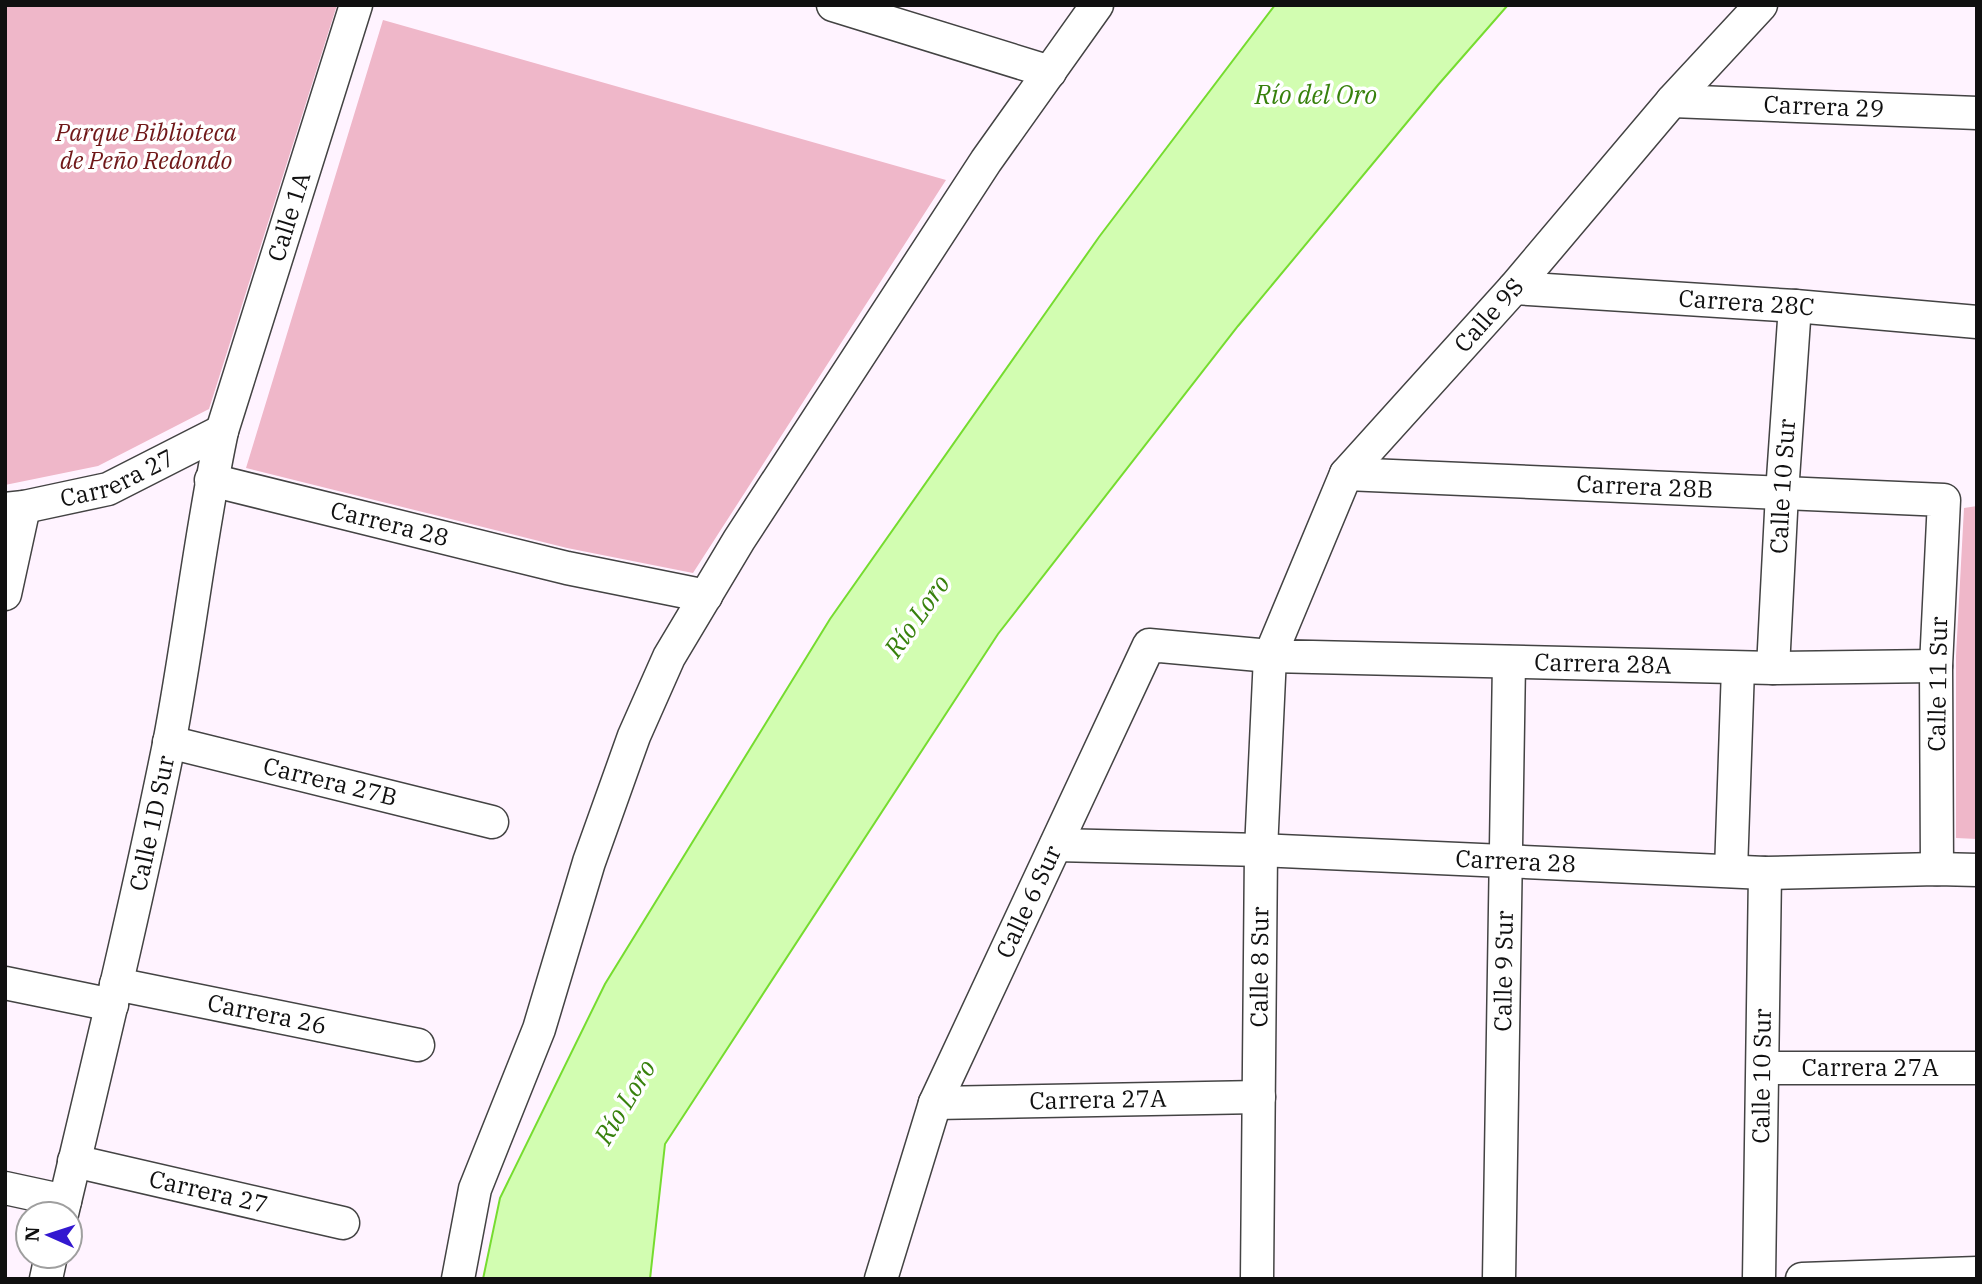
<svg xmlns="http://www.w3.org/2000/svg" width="1982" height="1284" font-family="'IBM Plex Serif',serif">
<rect width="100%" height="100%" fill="#fff3ff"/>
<path fill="#efb7c9" d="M5,5H337L209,409L98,466L5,485Z
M383,20L946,180L693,573L567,548L246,468Z
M1977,506V839L1956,838V656L1964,508Z"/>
<path fill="#d2fdb1" stroke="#76dc30" stroke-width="2" d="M1275,5H1508L1438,85L1238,326L998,634L665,1144L650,1279H483L500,1198L605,984L830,619L1099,237Z"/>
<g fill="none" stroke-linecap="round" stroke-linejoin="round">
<defs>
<g id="street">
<path d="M833,5L1050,72"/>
<path id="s1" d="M1672,101L1977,113"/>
<path id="s2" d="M1514,288L1795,306L1977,322"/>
<path id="s3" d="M1346,474L1944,500L1936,666L1937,869"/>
<path id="s4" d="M211,480L567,568L706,596"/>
<path id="s5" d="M5,509L24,507L108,489L222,431"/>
<path d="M5,594L24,507"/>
<path id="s6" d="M1773,668L1782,493L1795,306"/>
<path id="s7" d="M169,742L492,822"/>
<path id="s8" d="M1056,845L1261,850L1765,873L1937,869L1977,870"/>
<path d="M1731,871L1738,668"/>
<path d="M5,983L112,1005"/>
<path id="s9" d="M116,984L418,1045"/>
<path id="s10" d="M1763,1068H1977"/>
<path id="s11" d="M935,1103L1259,1097"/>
<path id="s12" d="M74,1161L343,1223"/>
<path d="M5,1188L65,1201"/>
<path id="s13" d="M62,1214C99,1058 137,902 169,744C189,640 200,534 222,431L356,5"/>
<path d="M46,1279L51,1256"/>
<path d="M458,1279L475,1189L539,1029L589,862L634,736L669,657L739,540L986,161L1097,5"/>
<path id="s14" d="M881,1279L935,1103L1149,645L1270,656L1773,668L1936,666"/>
<path id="s15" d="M1257,1279L1261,850L1270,656L1346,474L1514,288L1672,101L1761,5"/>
<path id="s16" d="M1499,1279L1509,662"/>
<path id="s17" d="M1759,1279L1765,873"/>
<path d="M1802,1279L1977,1273"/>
</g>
</defs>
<use href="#street" stroke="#434343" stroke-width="35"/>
<use href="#street" stroke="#fff" stroke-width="32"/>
</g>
<g text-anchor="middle" stroke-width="7" stroke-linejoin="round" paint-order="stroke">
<g font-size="24" fill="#101010" stroke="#fff">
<text dy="8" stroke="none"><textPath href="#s1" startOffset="152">Carrera 29</textPath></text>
<text dy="8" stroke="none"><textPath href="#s13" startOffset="1024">Calle 1A</textPath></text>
<text dy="8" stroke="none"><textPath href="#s2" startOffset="233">Carrera 28C</textPath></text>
<text dy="8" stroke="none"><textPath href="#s15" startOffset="1034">Calle 9S</textPath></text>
<text dy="8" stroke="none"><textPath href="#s5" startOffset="117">Carrera 27</textPath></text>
<text dy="8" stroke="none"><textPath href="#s3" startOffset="299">Carrera 28B</textPath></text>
<text dy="8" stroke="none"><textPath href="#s6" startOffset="182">Calle 10 Sur</textPath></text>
<text dy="8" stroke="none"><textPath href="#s4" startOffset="184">Carrera 28</textPath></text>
<text dy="8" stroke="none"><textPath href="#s14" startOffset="1144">Carrera 28A</textPath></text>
<text transform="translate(1938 684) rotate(-89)" y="8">Calle 11 Sur</text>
<text dy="8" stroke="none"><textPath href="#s7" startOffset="166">Carrera 27B</textPath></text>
<text dy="8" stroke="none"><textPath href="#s13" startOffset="401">Calle 1D Sur</textPath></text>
<text dy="8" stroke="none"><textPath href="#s8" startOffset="460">Carrera 28</textPath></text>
<text dy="8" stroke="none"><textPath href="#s14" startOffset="406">Calle 6 Sur</textPath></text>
<text dy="8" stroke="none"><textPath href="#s15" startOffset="312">Calle 8 Sur</textPath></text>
<text dy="8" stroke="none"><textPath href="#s16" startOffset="308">Calle 9 Sur</textPath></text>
<text dy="8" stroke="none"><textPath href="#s9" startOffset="154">Carrera 26</textPath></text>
<text dy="8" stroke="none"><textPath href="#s10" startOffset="107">Carrera 27A</textPath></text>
<text dy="8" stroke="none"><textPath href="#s17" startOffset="203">Calle 10 Sur</textPath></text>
<text dy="8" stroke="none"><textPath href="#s11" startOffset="163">Carrera 27A</textPath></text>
<text dy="8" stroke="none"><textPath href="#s12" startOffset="138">Carrera 27</textPath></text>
</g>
<g font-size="24" font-style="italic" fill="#701819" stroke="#fff">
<text x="146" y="141">Parque Biblioteca<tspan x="146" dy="28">de Peño Redondo</tspan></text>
</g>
<g font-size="26" font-style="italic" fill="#37810c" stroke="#fff">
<text x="1316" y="104">Río del Oro</text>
<text transform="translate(917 616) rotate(-55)" y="9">Río Loro</text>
<text transform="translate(625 1102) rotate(-59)" y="9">Río Loro</text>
</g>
</g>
<rect width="1982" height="1284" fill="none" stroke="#101010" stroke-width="14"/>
<g transform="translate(49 1235) rotate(273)"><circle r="33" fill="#ffffff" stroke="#9f9f9f" stroke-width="2"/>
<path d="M0-5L12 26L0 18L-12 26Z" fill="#3318d0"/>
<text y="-10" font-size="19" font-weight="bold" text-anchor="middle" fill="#101010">N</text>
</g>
</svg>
